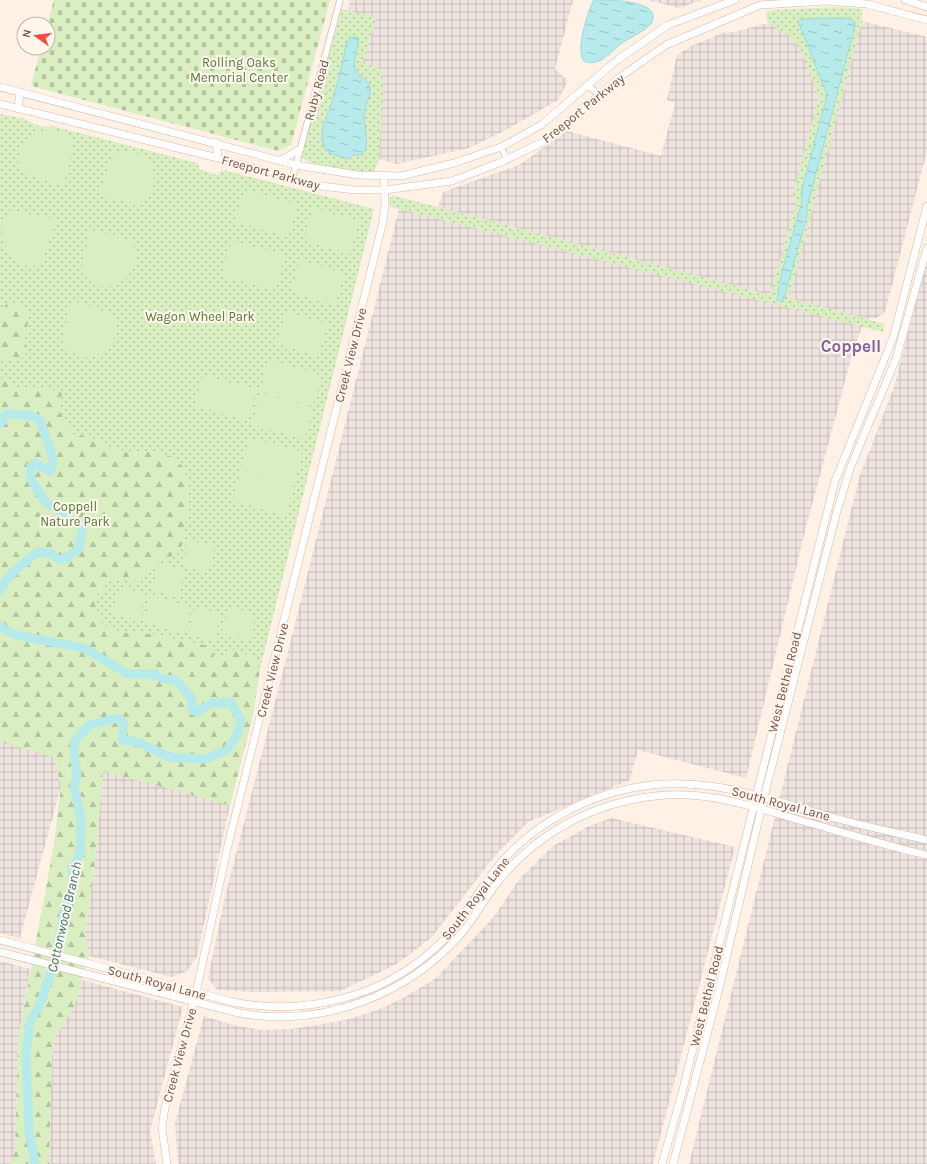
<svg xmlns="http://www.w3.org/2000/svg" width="927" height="1164" font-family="Karla,sans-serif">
<defs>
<pattern id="industrial-grid" width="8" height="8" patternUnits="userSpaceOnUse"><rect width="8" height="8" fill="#eee4df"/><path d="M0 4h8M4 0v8" fill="none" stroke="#c6bbb7"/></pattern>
<pattern id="green-dots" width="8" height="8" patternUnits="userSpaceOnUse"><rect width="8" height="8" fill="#d9eec1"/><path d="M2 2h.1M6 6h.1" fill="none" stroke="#b5c39f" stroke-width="1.8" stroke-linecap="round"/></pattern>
<pattern id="forest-firs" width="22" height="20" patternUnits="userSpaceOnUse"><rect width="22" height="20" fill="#d9eec1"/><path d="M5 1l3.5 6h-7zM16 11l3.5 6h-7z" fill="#b5c39f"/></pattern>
<pattern id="cemetery-stones" width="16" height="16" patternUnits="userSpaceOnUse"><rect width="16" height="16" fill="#d9eec1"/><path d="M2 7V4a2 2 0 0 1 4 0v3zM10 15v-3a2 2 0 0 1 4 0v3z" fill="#b5c39f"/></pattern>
<pattern id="water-ripples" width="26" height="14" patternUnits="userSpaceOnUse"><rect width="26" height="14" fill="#b7eaeb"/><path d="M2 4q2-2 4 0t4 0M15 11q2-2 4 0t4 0" fill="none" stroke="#9ac0c0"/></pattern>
</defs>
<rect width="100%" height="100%" fill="#fff1e5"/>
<path fill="url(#industrial-grid)" d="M350,0H573L555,69L568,81L558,100L508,129L469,148L397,164L379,159L380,125L363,63L376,18L348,11Z
M648,0H702L679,8Z
M862,21L927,37V151L885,312L877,318L867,319L789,298Z
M768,23L793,38L802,53L819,97L793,193L796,204L770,295L438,207L443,192L519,165L567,131L661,156L675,103L667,100L677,55L691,46L722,33L735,32Z
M399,209L862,326L851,359L805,531L746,778L638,750L630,780L528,822L498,852L431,938L397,964L340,991L255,992L217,990L208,978L225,897L295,624Z
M927,259V1164H689L859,478L894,387Z
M0,742L54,757L61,786L20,938L0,933Z
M103,770L230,805L197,956L187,971L172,977L89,956L85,932L95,863Z
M611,818L735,847L653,1164H178L175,1123L204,1016L237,1026L262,1030L292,1029L346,1020L380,1009L403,998L435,979L492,919L521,877L553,846L587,827Z
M0,961L30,969L18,1039L15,1150L10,1164H0Z
M82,980L183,1007L150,1131L156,1164H49L52,1056L55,1037L74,1007Z"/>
<path fill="url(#green-dots)" d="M838,7L862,9V21L789,298L885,324L883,332L391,207C388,202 389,199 392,195L770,295L796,204L793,193L819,97L802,53L793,38L768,23L766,17L767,12L773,10Z
M342,9L376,18L363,63L381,69L383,90L379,159L374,172C361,173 306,167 301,156Z
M0,114L22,118L41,127L52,126L197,163L201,170L217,175L224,170L374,209L260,669L253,715L230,805L0,742Z"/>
<path fill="url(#forest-firs)" d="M11,301L25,308L29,318L25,338L26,355L23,358L0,362V314L7,303Z
M0,376L1,378L19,388L62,390L60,413L76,438L81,435L98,440L112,448L128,452H154L173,457L184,468L189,483V514L183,531L185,539L178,553L158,562L135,583L116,579L106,583L104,591L97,595L94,602L103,625L124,633L153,634L204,645L212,649L214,658L225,656L234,650L250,655L260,669L253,715L230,805L103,771L95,863L85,932L89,956L74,1007L55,1037L52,1056L49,1164H10L15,1150L18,1039L54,844L61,786L54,757L0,742Z"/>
<path fill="url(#cemetery-stones)" d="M54,0H330L291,145L278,151L31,86L41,48H48L47,24Z"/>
<path fill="#d9eec1" d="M49,129L63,132L74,140L65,182L59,185L21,171C12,150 29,133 49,129Z
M123,152C131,152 141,153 147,160C160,173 154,195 141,205L104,197L100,191L113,154Z
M244,190L297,204L289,237L235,222Z
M313,208L359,221L350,254L304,241Z
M11,210L53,219L56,222L41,264C17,275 0,247 2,223C4,218 8,214 11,210Z
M93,230L133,242C134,248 136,255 136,261C133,278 112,292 95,284C89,282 85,277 81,272L89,234Z
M231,241L285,255L276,290L221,276Z
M300,260L345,273L335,305L291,292Z
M75,301L113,314C115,320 117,327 116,333C113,349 92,363 77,355C71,352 66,347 62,343L71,303Z
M286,312L328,324L318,356L277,344Z
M268,360L322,375L313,406L260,392Z
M203,375L256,389L248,421L194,406Z
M260,393L313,408L305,439L252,425Z
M250,438L303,452L294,484L241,469Z
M241,470L294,484L286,516L233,501Z
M191,540L211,545L214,549L213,557L210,559C212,563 210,570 206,573L183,566L182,563L183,556L187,554L185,550L187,542Z
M161,564L182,569L185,573L183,581L180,583C182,587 180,594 177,597L153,590L152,587L153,580L157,578L155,574L157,566Z
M122,588L143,592L146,596L144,604L141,607L143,610L141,619L138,621L115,614L113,611L115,604L118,601L117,598L119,589Z
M152,596L173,601L176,605L175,611L177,605L181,603L188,604L191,608L185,630L181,632L172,630L171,627L168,629L145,622L143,619L145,612L148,610L147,606L149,598Z
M198,608L219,613L222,617L220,625L217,627L218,630L216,639L214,641L190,634L189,632L190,624L194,622L192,618L194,610Z
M231,608L252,613L255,617L253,625L250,627L252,630L250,639L247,641L224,634L222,631L224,624L227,622L226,618L228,610Z"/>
<path fill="url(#water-ripples)" stroke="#9cdcde" d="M594,0C608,0 644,0 652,12C654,16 653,21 651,24C644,31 634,36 625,41C615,47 601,67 586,62C573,58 588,9 594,0Z
M849,18L855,22V26L807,207V216L783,302L777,300L782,272L802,202L801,193L826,100V92L798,21L801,19Z
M354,37L359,38C358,47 353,60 355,68C357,78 371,79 370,90C370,98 365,106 364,114C363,127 372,146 361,155H353L349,159L331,154L325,149C317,130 328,117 333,99C338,81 343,63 346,44L350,38Z"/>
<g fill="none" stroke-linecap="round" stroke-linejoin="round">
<path stroke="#b7eaeb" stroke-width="9" d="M0,424L6,414C13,413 34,415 39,420C42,424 53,457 53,462C53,465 51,469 50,471L35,463L31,466L30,478L46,503L59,510L70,524L78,523L83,525L79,548L67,558L59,560L51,553L37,552L9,576L0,590
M0,625L5,630L16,635L84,648L128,674H155L163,679L176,680L192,699V710L197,712L211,703L231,702L241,720L238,733L227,750L206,759L169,757L138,742L122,740L124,723L118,718L89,725L75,741L74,753L77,775L74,786L81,818L80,853L72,870L74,887L64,911L62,927L49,978L39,1007L30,1021L26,1054L29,1131L35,1164"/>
<defs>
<path id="street" d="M588,86L600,95
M501,147L507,159
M292,180L340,0"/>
<path id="secondary" d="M905,0L927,7
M0,87L296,165L358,175L401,176L454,163L501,147L541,125L616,61L668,25L735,0
M0,104L218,158L312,185L355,190H385L452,181L499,163L547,140L620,77L666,45L760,5L826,1L867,4L927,20
M18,109L20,92
M216,142L218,158
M279,160L285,158L300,149
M0,940L233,1002C304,1016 380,998 434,949C456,930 470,904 487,881C519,833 576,799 632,788C700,774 760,796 824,815C858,825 893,832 927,840
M0,952L239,1013C321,1028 406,996 460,935C474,919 484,900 496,884C535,834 592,803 655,796C706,790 751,806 799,820C842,832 884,845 927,855
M167,1164L162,1128L165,1107L196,993L228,845L383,222L385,205L384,176
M662,1164L682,1093L835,481L893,338L927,206
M673,1164L719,989L764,797L837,511L851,466L896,359L927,248"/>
</defs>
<use href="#street" stroke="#d5b9ac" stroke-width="7"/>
<use href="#secondary" stroke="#dabaab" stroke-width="8"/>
<use href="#street" stroke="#fff" stroke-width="5.5"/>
<use href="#secondary" stroke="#fff" stroke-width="7"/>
</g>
<g text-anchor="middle" stroke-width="4" stroke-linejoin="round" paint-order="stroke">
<g font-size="13" fill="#567c3b" stroke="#fff6ed">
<text x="239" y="67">Rolling Oaks<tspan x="239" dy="15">Memorial Center</tspan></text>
<text x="200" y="321">Wagon Wheel Park</text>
<text x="75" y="511">Coppell<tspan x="75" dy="15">Nature Park</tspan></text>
</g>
<g font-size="13" fill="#7b5247" stroke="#fff6ed">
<text transform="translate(316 90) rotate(-75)" y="5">Ruby Road</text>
<text transform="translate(583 108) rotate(-39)" y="5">Freeport Parkway</text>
<text transform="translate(271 172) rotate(15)" y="5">Freeport Parkway</text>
<text transform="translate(350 355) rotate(-76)" y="5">Creek View Drive</text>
<text transform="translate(272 670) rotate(-76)" y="5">Creek View Drive</text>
<text transform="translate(784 682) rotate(-76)" y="5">West Bethel Road</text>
<text transform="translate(781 803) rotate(15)" y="5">South Royal Lane</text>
<text transform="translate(475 898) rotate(-52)" y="5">South Royal Lane</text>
<text transform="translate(157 982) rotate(15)" y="5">South Royal Lane</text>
<text transform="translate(706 996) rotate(-76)" y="5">West Bethel Road</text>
<text transform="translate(179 1055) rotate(-75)" y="5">Creek View Drive</text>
</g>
<g font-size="14" font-style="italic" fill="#35787a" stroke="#fff6ed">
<text transform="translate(64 917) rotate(-77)" y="5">Cottonwood Branch</text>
</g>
<g font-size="17" font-weight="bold" fill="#82629f" stroke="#fff6ed">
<text x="851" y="352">Coppell</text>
</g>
</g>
<g transform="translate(36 36) rotate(284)"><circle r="19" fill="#fff6ed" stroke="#cab4ab"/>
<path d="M0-3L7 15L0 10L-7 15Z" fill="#f54e3d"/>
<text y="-6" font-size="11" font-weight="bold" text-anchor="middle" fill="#7b5247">N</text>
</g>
</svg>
